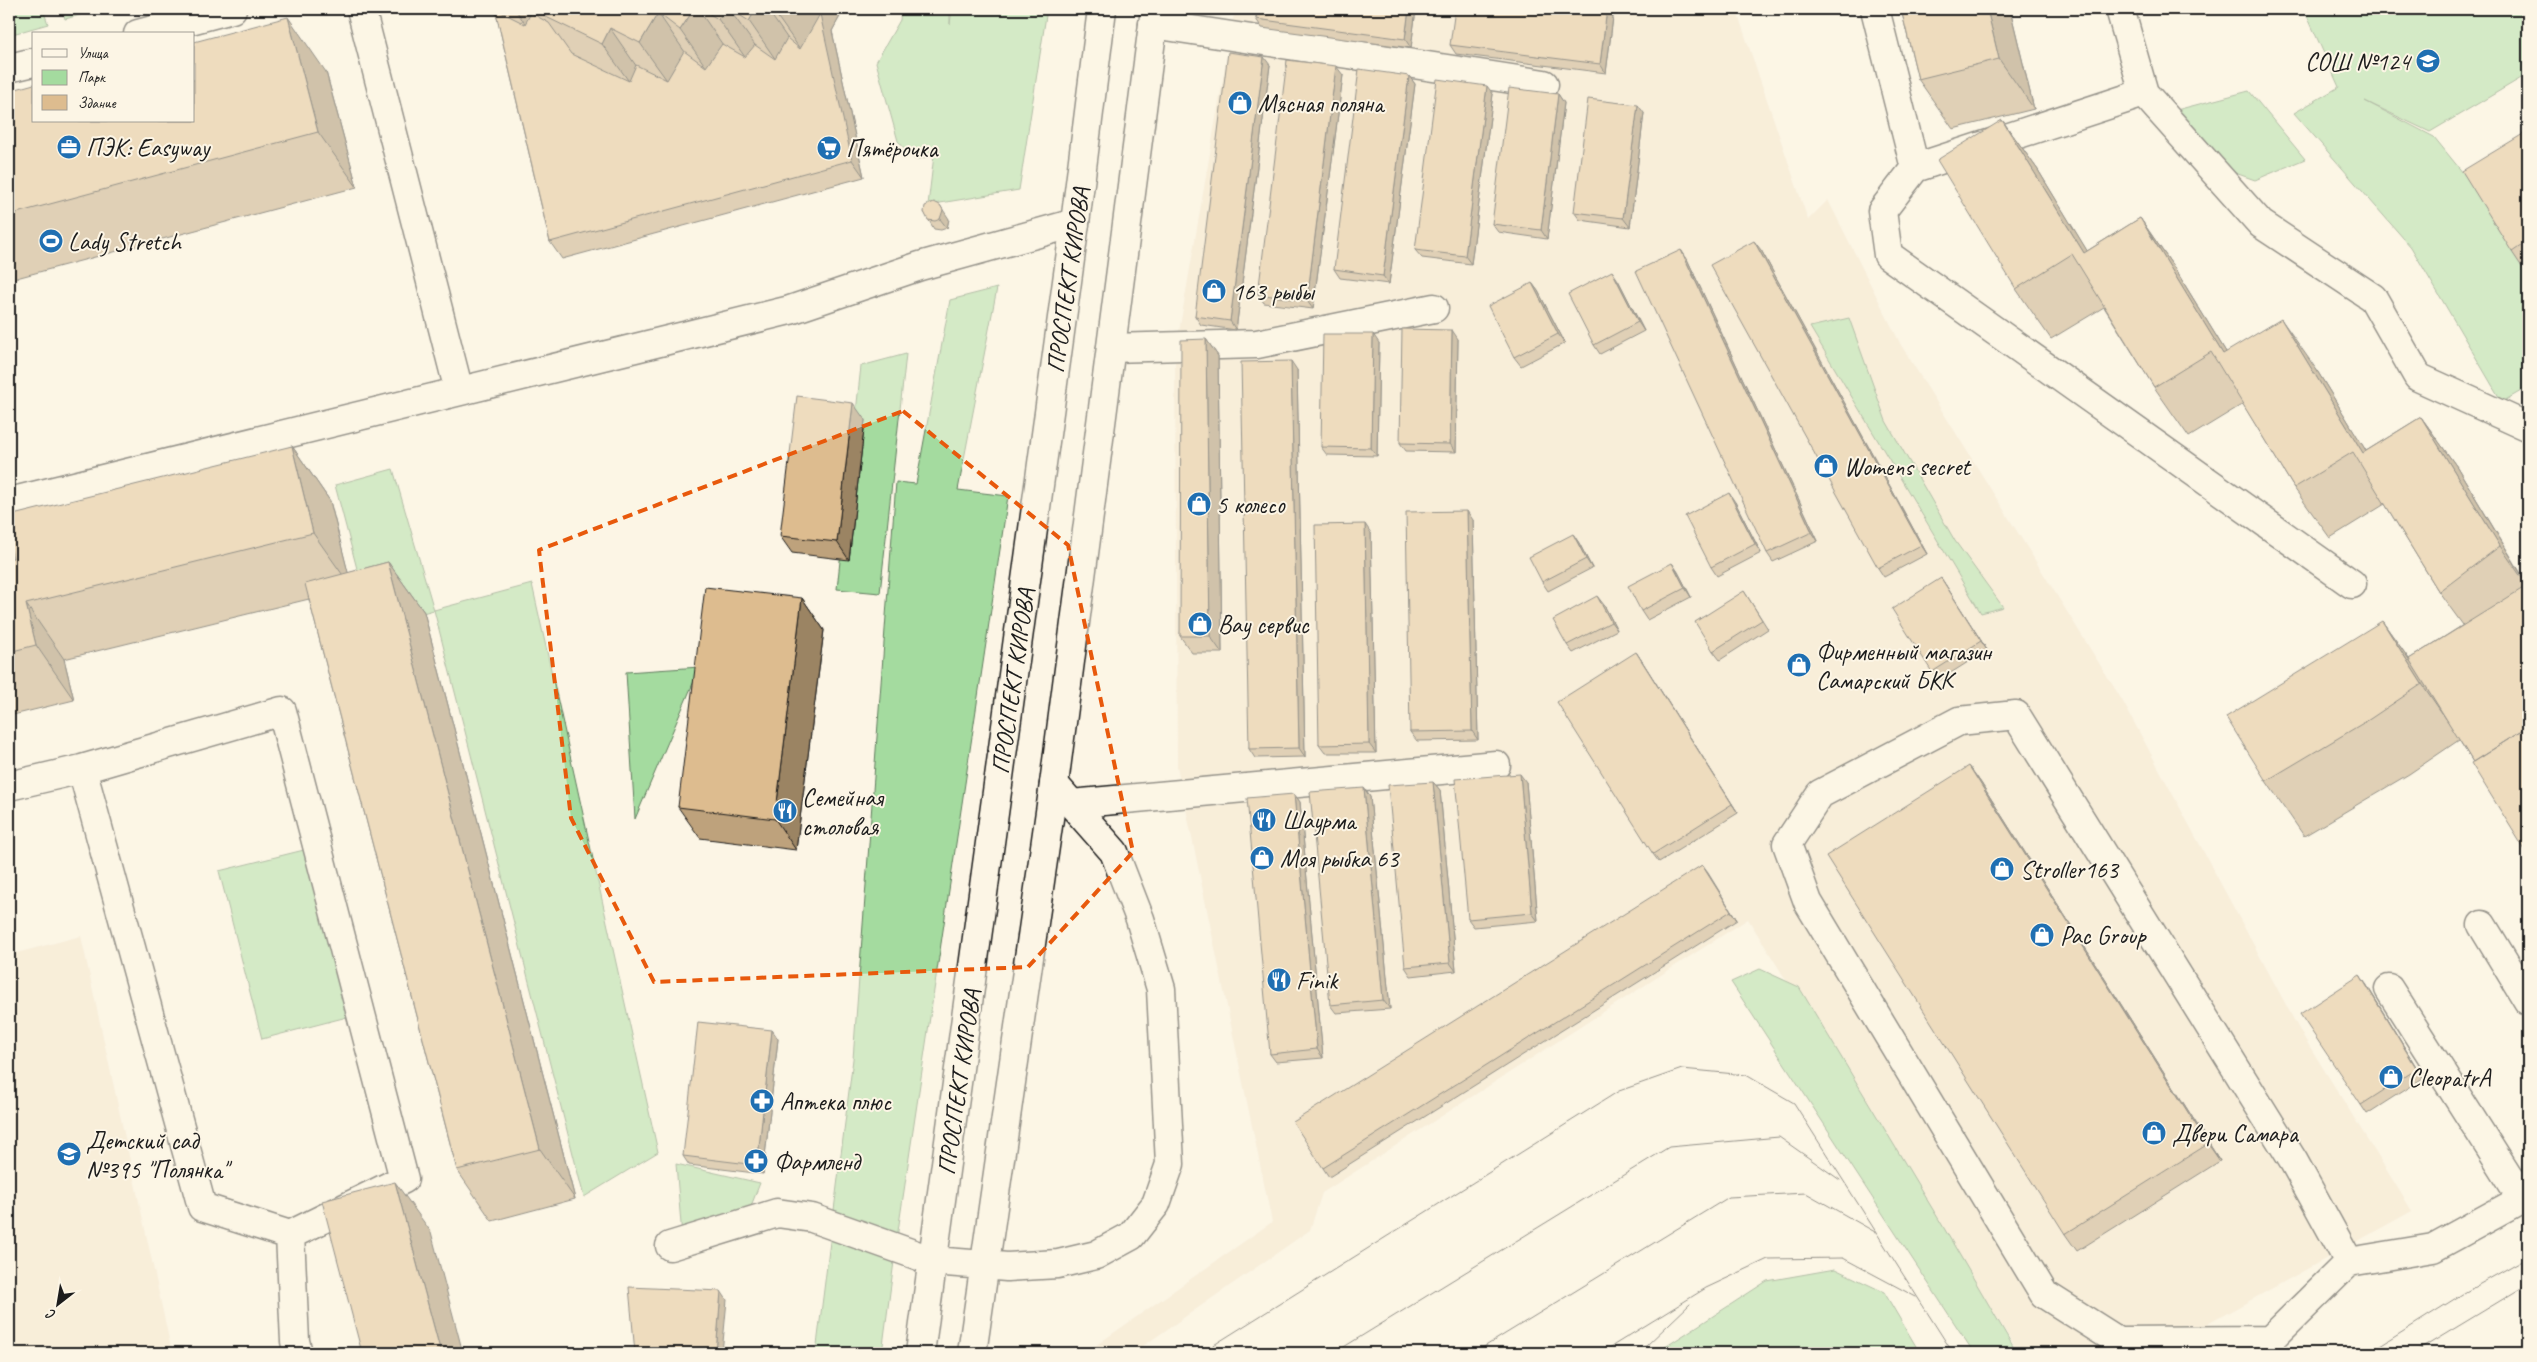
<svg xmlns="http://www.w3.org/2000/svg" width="2537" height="1362" font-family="Caveat,sans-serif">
<rect width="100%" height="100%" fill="#fcf5e5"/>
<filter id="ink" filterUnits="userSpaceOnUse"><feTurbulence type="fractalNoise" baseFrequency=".02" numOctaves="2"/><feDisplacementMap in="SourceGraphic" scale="10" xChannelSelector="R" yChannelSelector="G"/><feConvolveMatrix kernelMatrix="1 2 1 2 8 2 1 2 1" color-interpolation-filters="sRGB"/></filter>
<g filter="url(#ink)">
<path fill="#f3e4cb" d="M1235,9H1736L1808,220L1828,200L1901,345L2122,700L2300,1031L2412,1211L2155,1353H2019L1748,919L1322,1193L1310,1230L1133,1353H1085L1272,1222L1177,766L1175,355Z
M81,936L172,1353H9V955Z"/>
<path fill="#a4db9f" stroke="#607c5e" d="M9,9H43L48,24L9,35Z
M62,9H102L65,19Z
M901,9H950V24L952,9H1047L1019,190L928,205L934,155L915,160L898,141L876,62L900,20Z
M2304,9H2528V74L2430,132L2365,101L2434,137L2480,194L2528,272V387L2502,402L2411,247L2294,113L2339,87Z
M2249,91L2305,159L2255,180L2190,157L2165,113Z
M997,288L958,490L1008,496L898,1231L882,1353H816L853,1059L896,482L916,484L950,300Z
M1849,318L1886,421L1955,541L2003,607L1981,613L1810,327Z
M906,354L880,593L837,589L861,366Z
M393,469L434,610L532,584L658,1152L584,1197L434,610L372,626L335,485Z
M700,667L635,819L626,672Z
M304,850L347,1017L262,1039L219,871Z
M1760,969L1799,987L1941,1223L2017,1353H1974L1731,982Z
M676,1164L760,1183L749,1211L682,1236Z
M1835,1269L1884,1292L1920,1353H1656L1767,1281Z"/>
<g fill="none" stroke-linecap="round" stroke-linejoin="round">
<defs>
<path id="minor" d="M361,9L459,391
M1875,9L1915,168
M2120,9L2144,93L2261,224L2373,298L2418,377L2528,427
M1153,24L1544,84
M138,34L232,9
M9,68L34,62
M2144,93L1915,168L1882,211L1888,255L2352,584
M1111,348L1257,344L1434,308
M9,502L790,310L920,266L1075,223
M82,769L282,711L404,1179L290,1235
M9,786L82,769L202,1207L290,1235L295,1341L298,1353
M1071,804L1496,765
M2482,925L2528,1001
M2389,989L2523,1200
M670,1246L777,1213L812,1218L933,1261
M2349,1262L2294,1162L2016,715L1959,721L1820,794L1787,844L1808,902L2044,1294L2118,1341L2270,1340L2349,1262L2433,1248L2528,1196
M984,1265L1007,1267L1058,1264L1096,1255L1131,1236L1156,1204L1170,1164L1161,989L1140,919L1114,852L1054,784"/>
<path id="major" d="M933,1261L984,1265
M920,1353L1075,223L1102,9
M972,1353L1054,784L1155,9"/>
</defs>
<use href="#minor" stroke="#1c1c1c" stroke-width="31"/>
<use href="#major" stroke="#1c1c1c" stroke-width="31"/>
<use href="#minor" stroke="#fcf5e5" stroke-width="28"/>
<use href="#major" stroke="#fcf5e5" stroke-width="28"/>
<path stroke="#1c1c1c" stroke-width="1" d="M1201,1353L1619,1091L1682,1069L1746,1075L1794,1103L1953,1353
M1334,1353L1669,1147L1779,1137L1840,1180
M1474,1353L1729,1197L1806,1193L1875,1232
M1601,1353L1706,1288L1768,1259L1843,1258L1916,1297
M1634,1353L1646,1346L1690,1304
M2369,1353L2464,1293L2528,1257
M2414,1353L2528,1284"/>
</g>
<path fill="#bea27b" stroke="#1c1c1c" d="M495,9H844L832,31L864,177L562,259L550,242Z
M1257,9H1416L1411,48L1262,28L1256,19Z
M1607,9L1613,17L1606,73L1456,54L1450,45Z
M1901,9H2010L2034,109L1953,129L1918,79Z
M1270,65L1236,330L1201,325L1195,316Z
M326,72L357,187L9,280V91Z
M1343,75L1313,309L1264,303L1258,294Z
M1409,76L1415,84L1389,284L1340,278L1334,269Z
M1493,94L1471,264L1422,258L1415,250Z
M1558,94L1564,103L1547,239L1498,232L1492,224Z
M1644,113L1630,227L1580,220L1574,212Z
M2002,120L2038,170L2087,251L2140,218L2175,269L2226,352L2316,369L2366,451L2421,417L2457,467L2528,585L2473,762L2459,740L2409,774L2304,836L2266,781L2382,621L2409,659L2463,625L2439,592L2385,504L2330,538L2294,488L2243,404L2189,437L2154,387L2104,307L2051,339L2016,289Z
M2528,131V276L2512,252Z
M924,212L949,219L947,228L941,230L934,229Z
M1681,250L1687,259L1818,541L1773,562L1767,553Z
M1761,250L1927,554L1884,577L1878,568Z
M1618,280L1644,331L1600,354L1594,345Z
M1532,283L1538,291L1565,343L1521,366L1514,357Z
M1206,339L1218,356L1222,653H1192L1180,636Z
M1458,339L1456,452L1406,451L1400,443Z
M1379,343L1377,456L1327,455L1321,447Z
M1297,370L1305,757L1255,758L1249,749Z
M865,420L849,560L792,553L780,536Z
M292,446L330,501L348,573L388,562L424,612L575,1199L492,1221L457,1170L309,599L64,659L74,700L9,716V559Z
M1735,502L1761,553L1717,576L1711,567Z
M1473,520L1478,740L1417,741L1410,732Z
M1371,533L1376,753H1325L1319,745Z
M1573,534L1579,543L1592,568L1548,591L1542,582Z
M1672,563L1678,572L1691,597L1647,620L1641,611Z
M1941,578L1987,650L1938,681L1932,672Z
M1744,591L1768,629L1720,660L1713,651Z
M802,598L824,630L796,850L700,838L678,807Z
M1604,605L1617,630L1573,653L1567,645Z
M1636,652L1738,813L1659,862L1653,854Z
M1969,766L1981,783L2220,1161L2077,1251L2065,1234Z
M1433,782L1440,790L1456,971L1411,976L1405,967Z
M1526,782L1538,921L1474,927L1468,919Z
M1364,788L1370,797L1390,1009L1336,1013L1330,1005Z
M1294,794L1300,802L1323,1058L1276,1062L1270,1054Z
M1702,865L1737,920L1329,1177L1323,1168Z
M2366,984L2423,1078L2367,1114L2361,1105Z
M772,1030L778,1039L763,1174L689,1165L683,1156Z"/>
<path fill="#9b8464" stroke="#1c1c1c" d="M515,9H528L543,30L537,41Z
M694,9H698L734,61L718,84L680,30Z
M727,9H729L767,62L757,74L718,19Z
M756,9H767L799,55L787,76L749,21Z
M775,9H844L832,31L864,177L852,160L812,66L774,12Z
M1409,9H1416L1411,48L1405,39Z
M1607,9L1613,17L1606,73L1600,64Z
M1987,9H2010L2034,109L1999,59Z
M658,13L696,68L679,97L640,43Z
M288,17L326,72L357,187L318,132Z
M610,28L648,83L641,98L602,44Z
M1264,57L1270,65L1236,330L1230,321Z
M1336,66L1343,75L1313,309L1307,301Z
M1409,76L1415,84L1389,284L1383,276Z
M1487,86L1493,94L1471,264L1465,256Z
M1558,94L1564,103L1547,239L1541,230Z
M1638,105L1644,113L1630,227L1623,218Z
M2002,120L2038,170L2119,303L2084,253Z
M940,205L949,219L947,228L940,219Z
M2140,218L2175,269L2258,404L2223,354Z
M1754,241L1761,250L1927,554L1921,545Z
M1681,250L1687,259L1818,541L1812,532Z
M1612,271L1618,280L1644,331L1638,322Z
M1532,283L1538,291L1565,343L1558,334Z
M2281,319L2316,369L2398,503L2363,453Z
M1452,330L1458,339L1456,452L1450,444Z
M1373,334L1379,343L1377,456L1371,448Z
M1206,339L1218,356L1222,653L1210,636Z
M1291,361L1297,370L1305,757L1299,748Z
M853,403L865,420L849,560L837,542Z
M2421,417L2457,467L2528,586V587L2500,546Z
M292,446L330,501L352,588L313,533Z
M1729,493L1735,502L1761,553L1755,544Z
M1467,511L1473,520L1478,740L1472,731Z
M1365,524L1371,533L1376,753L1369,744Z
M1573,534L1579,543L1592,568L1586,559Z
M388,562L424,612L575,1199L540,1149Z
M1672,563L1678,572L1691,597L1685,588Z
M1941,578L1947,587L1987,650L1981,641Z
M1597,596L1604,605L1617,630L1611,622Z
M802,598L824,630L796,850L775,819Z
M26,604L64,659L74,700L36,645Z
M2382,621L2421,676L2460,739L2422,684Z
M1636,652L1642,661L1738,813L1732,804Z
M1969,766L1981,783L2220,1161L2208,1144Z
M1520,774L1526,782L1538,921L1532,913Z
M1433,782L1440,790L1456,971L1450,963Z
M1364,788L1370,797L1390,1009L1383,1000Z
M1294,794L1300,802L1323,1058L1317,1049Z
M1702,865L1708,873L1737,920L1731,911Z
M2360,975L2366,984L2423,1078L2417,1069Z
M772,1030L778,1039L763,1174L757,1165Z
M395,1182L431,1232L463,1353H441Z
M721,1291L727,1300L722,1353H716Z"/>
<path fill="#ddbc8f" stroke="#1c1c1c" d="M495,9L525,24L531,13L549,23L571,54L629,81L636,65L667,80L684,51L706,67L722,44L745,57L755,45L775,59L787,38L800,49L820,14L852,160L550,242Z
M547,9H694L680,30L658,13L640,43L610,28L602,44L544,16Z
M701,9H727L718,19Z
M730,9H756L749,21Z
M1257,9H1409L1405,39L1256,19Z
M1455,9H1607L1600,64L1450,45Z
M1901,9H1987L1999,59L1918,79Z
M288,17L318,132L9,215V91L34,84V121H194V42Z
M1228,52L1264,57L1230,321L1195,316Z
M1287,60L1336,66L1307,301L1258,294Z
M1359,69L1409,76L1383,276L1334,269Z
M1437,79L1487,86L1465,256L1415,250Z
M1509,88L1558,94L1541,230L1492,224Z
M1588,99L1638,105L1623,218L1574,212Z
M2002,120L2084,253L2140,218L2223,354L2281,319L2363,453L2421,417L2500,546L2439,592L2353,452L2294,488L2211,352L2154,387L2072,254L2016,289L1937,160Z
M2528,131V241L2512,252L2462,171Z
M934,202L940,205L943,210L940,219L935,221L928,220L924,212L925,206Z
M1754,241L1921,545L1878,568L1710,265Z
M1681,250L1812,532L1767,553L1636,271Z
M1612,271L1638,322L1594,345L1568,294Z
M1532,283L1558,334L1514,357L1488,306Z
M1402,329L1452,330L1450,444L1400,443Z
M1323,334H1373L1371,448L1321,447Z
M1206,339L1210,636H1180L1181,340Z
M1291,361L1299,748L1249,749L1241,362Z
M797,396L853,403L837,542L780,536Z
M292,446L313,533L26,604L36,645L9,652V559L13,558L9,542V516Z
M1729,493L1755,544L1711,567L1685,516Z
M1467,511L1472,731L1410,732L1406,512Z
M1365,524L1369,744L1319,745L1315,525Z
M1573,534L1586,559L1542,582L1529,557Z
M388,562L540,1149L457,1170L305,584Z
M1672,563L1685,588L1641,611L1628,586Z
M1941,578L1981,641L1932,672L1892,609Z
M2528,585V727L2473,762L2409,659Z
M705,587L802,598L775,819L678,807Z
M1744,591L1762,620L1713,651L1695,622Z
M1597,596L1611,622L1567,645L1553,620Z
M2382,621L2422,684L2370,719L2266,781L2226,717Z
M1636,652L1732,804L1653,854L1557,702Z
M2528,727V855L2471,763Z
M1969,766L2208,1144L2065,1234L1826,856Z
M1520,774L1532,913L1468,919L1455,779Z
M1433,782L1450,963L1405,967L1388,785Z
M1364,788L1383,1000L1330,1005L1310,792Z
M1294,794L1317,1049L1270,1054L1247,798Z
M1702,865L1731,911L1323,1168L1293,1122Z
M2360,975L2417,1069L2361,1105L2300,1014Z
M698,1022L772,1030L757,1165L683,1156Z
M395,1182L441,1353H362L322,1201Z
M629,1287L721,1291L716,1353H635Z"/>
</g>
<path d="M0 0H2537V1362H0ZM903,411L1068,545L1133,852L1028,967L654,982L571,818L539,550Z" fill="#fcf5e5" fill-opacity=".55" fill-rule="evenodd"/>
<path fill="none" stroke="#e8590c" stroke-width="4" stroke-dasharray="10 6" stroke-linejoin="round" d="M903,411L1068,545L1133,852L1028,967L654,982L571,818L539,550Z"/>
<defs>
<symbol id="school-disc" viewBox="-11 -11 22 22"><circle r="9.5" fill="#1f6fb2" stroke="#fcf5e5"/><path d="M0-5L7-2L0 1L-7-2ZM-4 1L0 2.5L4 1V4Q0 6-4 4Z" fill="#fff"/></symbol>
<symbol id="shop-disc" viewBox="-11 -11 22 22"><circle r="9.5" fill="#1f6fb2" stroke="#fcf5e5"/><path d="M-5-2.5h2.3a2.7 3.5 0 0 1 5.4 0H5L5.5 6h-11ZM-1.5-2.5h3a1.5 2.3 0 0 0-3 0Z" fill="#fff"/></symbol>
<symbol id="office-disc" viewBox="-11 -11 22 22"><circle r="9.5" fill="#1f6fb2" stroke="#fcf5e5"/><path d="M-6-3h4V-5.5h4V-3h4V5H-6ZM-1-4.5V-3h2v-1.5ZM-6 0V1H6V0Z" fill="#fff"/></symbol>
<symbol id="supermarket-disc" viewBox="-11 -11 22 22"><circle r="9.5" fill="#1f6fb2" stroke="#fcf5e5"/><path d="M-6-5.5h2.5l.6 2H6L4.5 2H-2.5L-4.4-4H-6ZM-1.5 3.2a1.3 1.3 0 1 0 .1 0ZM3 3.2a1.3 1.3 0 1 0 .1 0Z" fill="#fff"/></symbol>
<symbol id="stadium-disc" viewBox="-11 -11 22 22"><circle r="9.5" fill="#1f6fb2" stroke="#fcf5e5"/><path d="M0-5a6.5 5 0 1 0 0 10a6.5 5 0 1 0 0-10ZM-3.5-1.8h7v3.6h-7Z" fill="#fff"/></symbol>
<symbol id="restaurant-disc" viewBox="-11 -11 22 22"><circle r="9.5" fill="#1f6fb2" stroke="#fcf5e5"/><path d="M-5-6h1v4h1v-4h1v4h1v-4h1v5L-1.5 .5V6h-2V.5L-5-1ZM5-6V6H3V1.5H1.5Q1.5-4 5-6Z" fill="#fff"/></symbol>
<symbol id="pharmacy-disc" viewBox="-11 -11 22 22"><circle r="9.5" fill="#1f6fb2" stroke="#fcf5e5"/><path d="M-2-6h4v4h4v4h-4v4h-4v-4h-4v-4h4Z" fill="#fff"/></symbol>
</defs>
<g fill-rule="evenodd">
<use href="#school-disc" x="2414" y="47" width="28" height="28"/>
<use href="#shop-disc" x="1226" y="89" width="28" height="28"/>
<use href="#office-disc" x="55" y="133" width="28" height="28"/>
<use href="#supermarket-disc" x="815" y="134" width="28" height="28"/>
<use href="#stadium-disc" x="37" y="227" width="28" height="28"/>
<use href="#shop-disc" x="1200" y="277" width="28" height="28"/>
<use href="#shop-disc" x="1812" y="452" width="28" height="28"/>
<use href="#shop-disc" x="1185" y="490" width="28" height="28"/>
<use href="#shop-disc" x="1186" y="610" width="28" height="28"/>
<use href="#shop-disc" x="1785" y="651" width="28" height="28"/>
<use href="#restaurant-disc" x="771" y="797" width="28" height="28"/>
<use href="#restaurant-disc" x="1250" y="806" width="28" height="28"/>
<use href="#shop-disc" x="1248" y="844" width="28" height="28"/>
<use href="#shop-disc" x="1988" y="855" width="28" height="28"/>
<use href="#shop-disc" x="2028" y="921" width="28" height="28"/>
<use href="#restaurant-disc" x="1265" y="966" width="28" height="28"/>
<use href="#shop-disc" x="2377" y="1063" width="28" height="28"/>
<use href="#pharmacy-disc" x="748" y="1087" width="28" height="28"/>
<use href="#shop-disc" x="2140" y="1119" width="28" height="28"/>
<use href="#school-disc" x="55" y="1140" width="28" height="28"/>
<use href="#pharmacy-disc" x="742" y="1147" width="28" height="28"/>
</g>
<g text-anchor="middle" stroke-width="4" stroke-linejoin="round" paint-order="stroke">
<g font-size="25" fill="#1c1c1c" stroke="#fcf5e5" text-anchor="start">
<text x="2410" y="70" text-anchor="end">СОШ №124</text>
<text x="1258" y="112">Мясная поляна</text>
<text x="86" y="156">ПЭК: Easyway</text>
<text x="846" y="157">Пятёрочка</text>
<text x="68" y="250">Lady Stretch</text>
<text x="1232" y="300">163 рыбы</text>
<text x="1844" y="475">Womens secret</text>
<text x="1216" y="513">5 колесо</text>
<text x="1218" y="633">Вау сервис</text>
<text x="1816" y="660">Фирменный магазин<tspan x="1816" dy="29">Самарский БКК</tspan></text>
<text x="802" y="806">Семейная<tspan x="802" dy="29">столовая</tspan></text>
<text x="1282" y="829">Шаурма</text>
<text x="1280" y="867">Моя рыбка 63</text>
<text x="2020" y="878">Stroller163</text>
<text x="2060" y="944">Pac Group</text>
<text x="1296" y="989">Finik</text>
<text x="2408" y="1086">CleopatrA</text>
<text x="780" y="1110">Аптека плюс</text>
<text x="2172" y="1142">Двери Самара</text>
<text x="86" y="1149">Детский сад<tspan x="86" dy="29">№395 "Полянка"</tspan></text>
<text x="774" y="1170">Фармленд</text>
</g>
<g font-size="25" fill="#1c1c1c" stroke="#fcf5e5">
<text transform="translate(1067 280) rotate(-82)" y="9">ПРОСПЕКТ КИРОВА</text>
<text transform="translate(1012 681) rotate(-82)" y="9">ПРОСПЕКТ КИРОВА</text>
<text transform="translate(958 1082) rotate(-82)" y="9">ПРОСПЕКТ КИРОВА</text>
</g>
</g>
<rect width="2537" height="1362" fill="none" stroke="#fcf5e5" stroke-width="30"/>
<rect x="15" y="15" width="2507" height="1332" fill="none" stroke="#1c1c1c" stroke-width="2" filter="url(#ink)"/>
<rect x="32" y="32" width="162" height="90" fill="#fcf5e5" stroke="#a29e95"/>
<rect x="42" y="49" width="25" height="8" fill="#fcf5e5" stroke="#a29e95"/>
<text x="78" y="58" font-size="15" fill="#1c1c1c">Улица</text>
<rect x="42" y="70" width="25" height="15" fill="#a4db9f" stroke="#a29e95"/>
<text x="78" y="82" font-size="15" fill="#1c1c1c">Парк</text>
<rect x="42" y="95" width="25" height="15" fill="#ddbc8f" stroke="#a29e95"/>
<text x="78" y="108" font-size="15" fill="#1c1c1c">Здание</text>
<g transform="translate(58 1304) rotate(211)" stroke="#fcf5e5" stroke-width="4" paint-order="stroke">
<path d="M0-4L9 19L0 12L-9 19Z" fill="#1c1c1c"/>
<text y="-8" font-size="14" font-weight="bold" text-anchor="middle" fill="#1c1c1c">С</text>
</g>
</svg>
